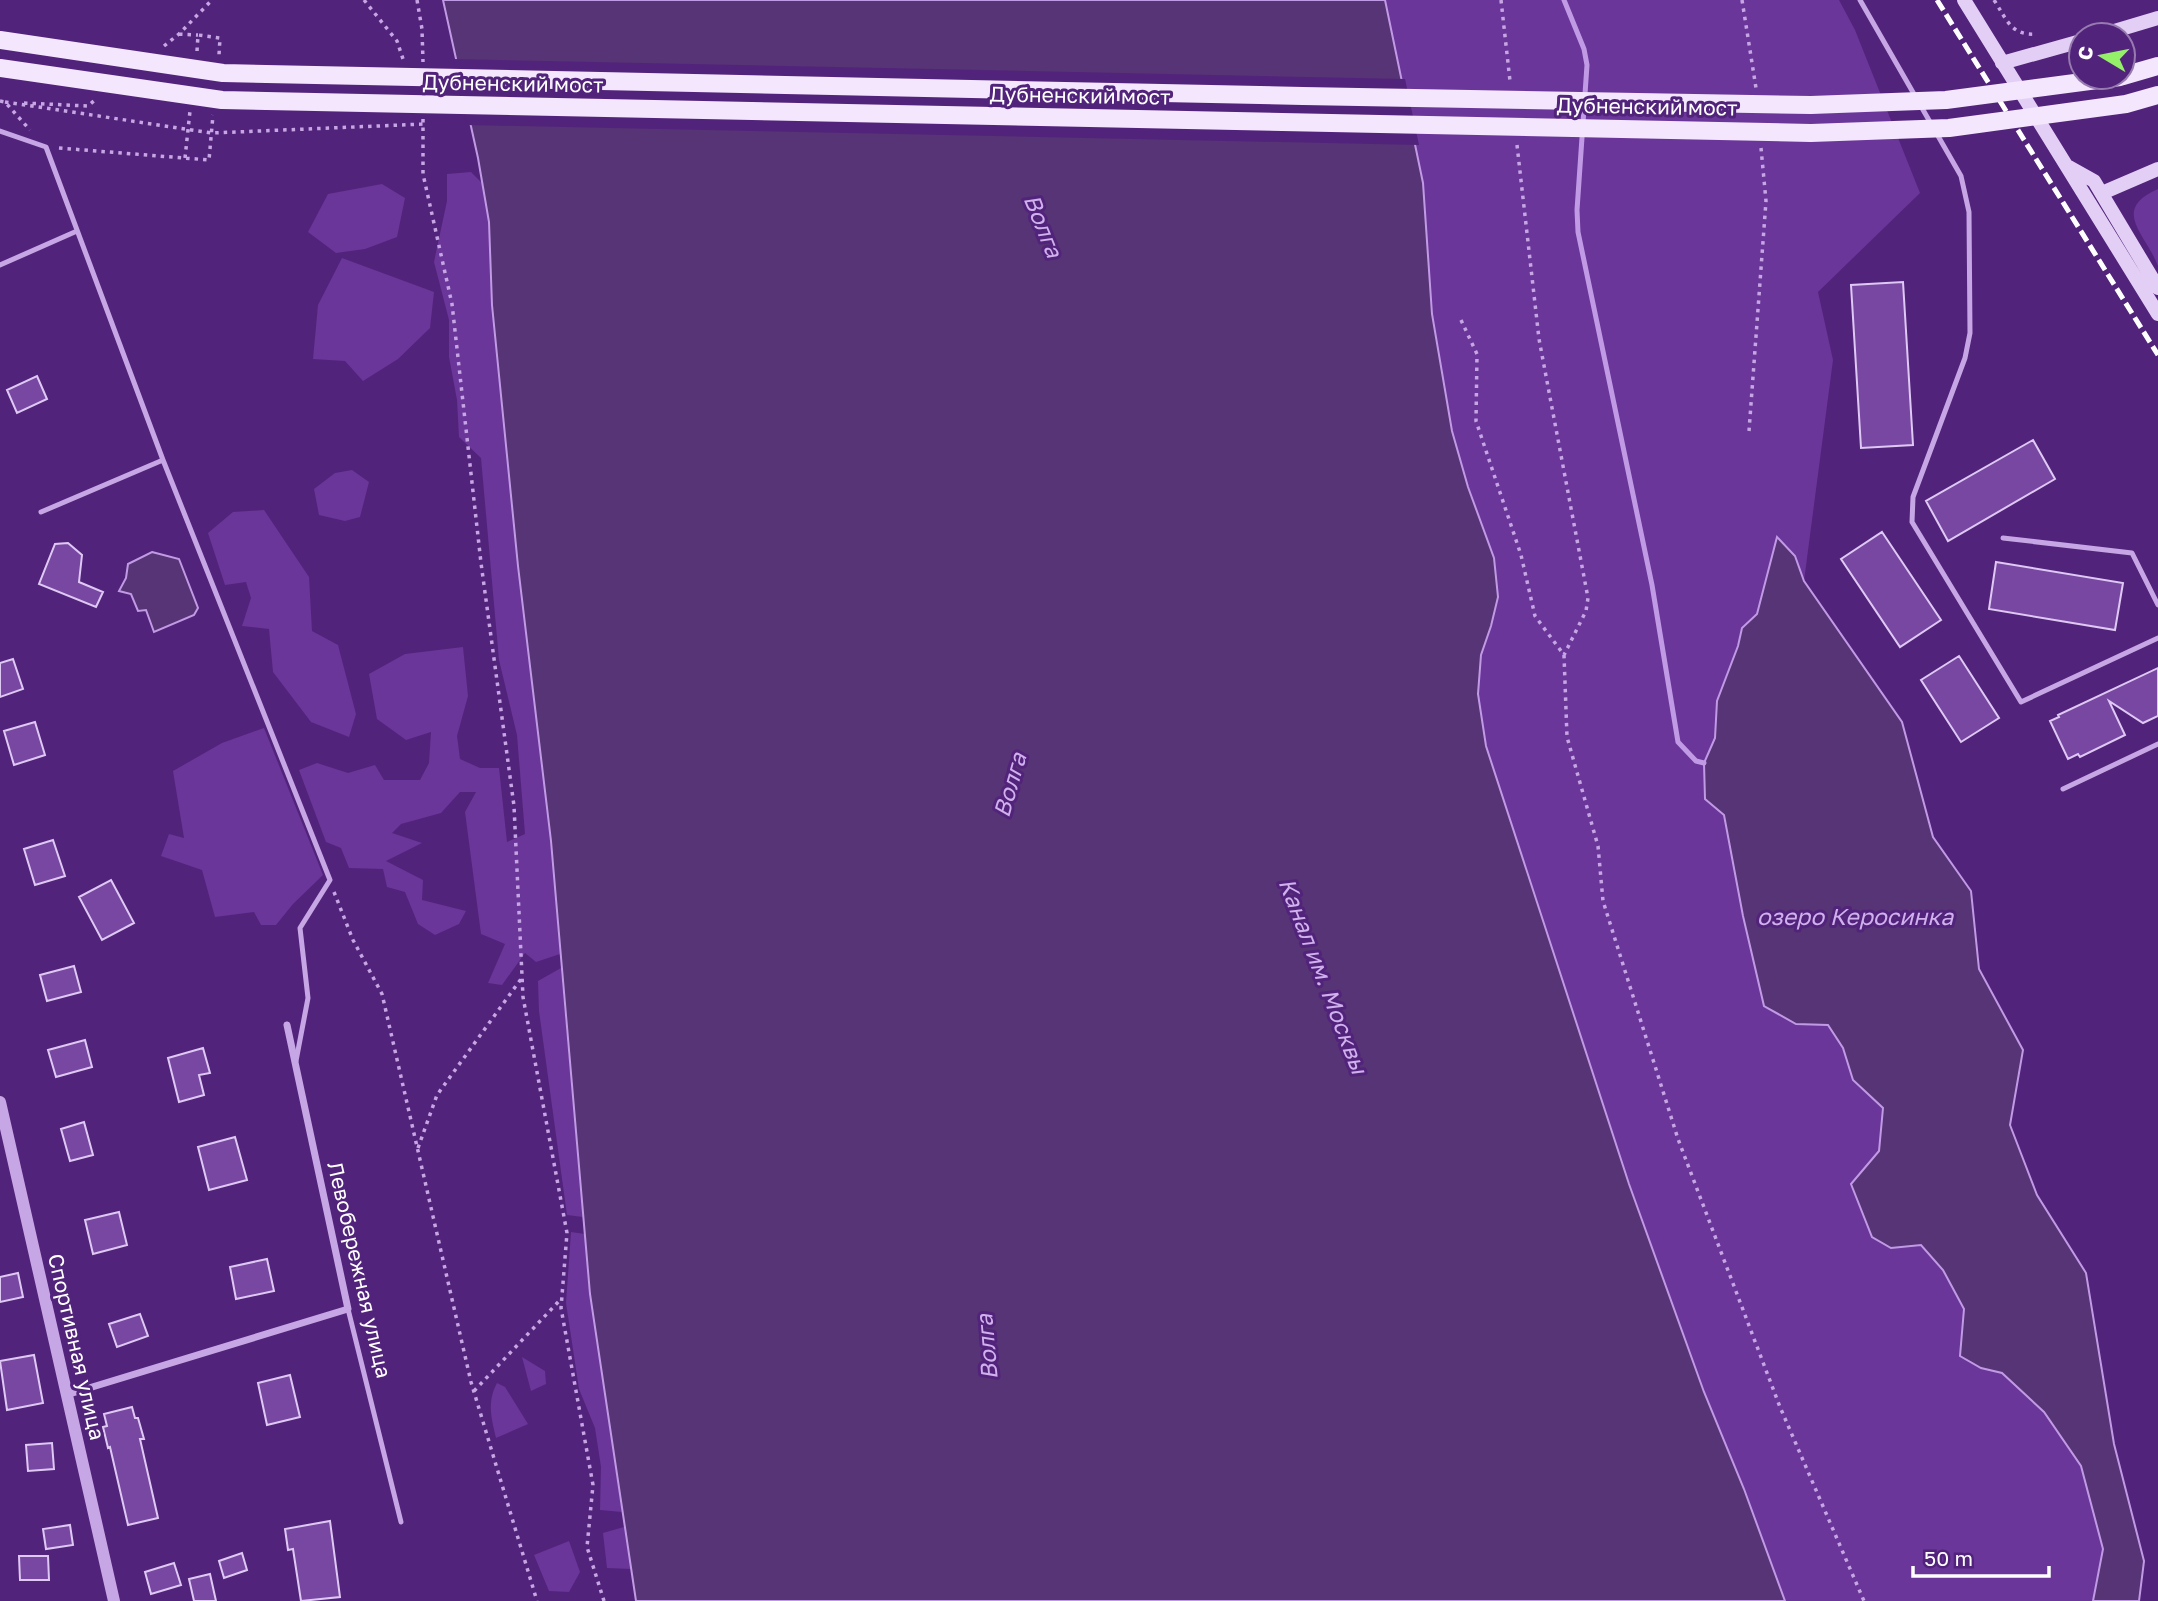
<svg xmlns="http://www.w3.org/2000/svg" width="2158" height="1601" font-family="'Golos Text',sans-serif">
<rect width="100%" height="100%" fill="#52237b"/>
<path fill="#6a3699" d="M1385,0H1839L1855,30L1920,193L1818,292L1833,360L1804,581L1795,556L1777,538L1757,614L1742,628L1738,647L1720,691L1717,701L1715,738L1704,763L1724,815L1743,916L1764,1006L1796,1024L1828,1025L1843,1048L1853,1080L1883,1108L1880,1151L1851,1184L1891,1248L1921,1245L1943,1270L1964,1309L1960,1356L1980,1368L2002,1373L2044,1412L2081,1466L2116,1601H1785L1744,1489L1704,1392L1629,1184L1486,746L1478,694L1481,655L1491,626L1498,597L1452,431L1432,314L1423,183Z
M471,172L483,184L489,222L492,305L518,566L551,841L560,954L536,962L525,953L502,985L488,983L505,944L481,934L465,812L476,792H460L441,813L401,824L392,833L422,843L386,861L423,880L422,900L466,911L459,924L435,935L418,924L405,892L387,887L383,869L349,868L341,848L326,842L299,770L317,763L348,773L375,765L384,780H420L429,763L431,732L406,740L377,719L369,674L405,654L463,647L468,696L457,736L460,759L480,768H499L507,842L525,834L517,735L499,660L481,458L459,437L457,400L449,357V320L434,262L447,201V174Z
M382,184L405,198L397,237L365,249L336,253L308,232L328,194Z
M2158,189V266C2146,234 2110,210 2158,189Z
M342,258L434,292L430,328L398,359L363,381L345,361L313,359L318,305Z
M352,470L369,482L360,517L345,521L319,515L314,489L335,473Z
M264,510L309,577L312,631L338,645L356,714L349,737L311,722L273,672L269,629L242,626L251,598L246,582L225,585L208,533L233,512Z
M264,728L323,875L293,904L276,925H261L254,912L215,917L202,870L161,856L169,834L184,838L173,771L222,743Z
M561,968L583,1217L567,1215L539,1011L538,981Z
M571,1232L585,1234L590,1294L622,1512L600,1510L601,1467L595,1428L579,1389L566,1303Z
M522,1357L545,1371L546,1384L531,1391Z
M497,1383L505,1387L528,1424L496,1438C491,1417 487,1402 497,1383Z
M624,1527L631,1569L607,1568L603,1533Z
M569,1541L580,1572L569,1592L549,1591L534,1555Z"/>
<path fill="#573475" stroke="#c19ae6" stroke-width="2" d="M443,0H1385L1423,183L1432,314L1452,431L1468,487L1494,558L1498,597L1491,626L1481,655L1478,694L1486,746L1629,1184L1704,1392L1744,1489L1785,1601H636L590,1294L551,841L518,566L492,305L489,222L478,158Z
M1777,537L1795,556L1804,581L1902,722L1933,837L1971,891L1979,969L2023,1050L2010,1125L2037,1195L2086,1273L2114,1444L2144,1561L2139,1601H2093L2103,1549L2081,1466L2044,1412L2002,1373L1981,1368L1960,1356L1964,1309L1943,1270L1921,1245L1891,1248L1872,1237L1851,1184L1879,1151L1883,1108L1853,1080L1843,1048L1828,1025L1796,1024L1764,1006L1743,916L1724,815L1705,799L1704,763L1715,738L1717,701L1738,646L1742,628L1757,614Z
M152,552L179,559L198,608L194,615L154,632L146,610L138,611L131,594L119,591L126,578L128,564Z"/>
<path fill="#52237b" d="M453,59L1405,79L1419,145L467,125Z"/>
<g fill="none" stroke-linecap="round" stroke-linejoin="round">
<path stroke="#c19ae6" stroke-width="5" d="M1564,0L1584,49L1587,65L1577,210L1578,232L1652,585L1678,742L1696,761L1704,763"/>
</g>
<path fill="#7747a2" stroke="#dfc9f4" stroke-width="2" d="M1903,282L1913,445L1861,448L1851,285Z
M37,376L47,399L17,413L7,390Z
M2033,440L2055,479L1948,541L1926,501Z
M1882,532L1941,620L1900,647L1841,559Z
M68,543L82,555L79,582L103,592L96,607L39,584L55,544Z
M1996,562L2123,583L2115,630L1989,609Z
M1959,656L1999,718L1961,742L1921,680Z
M13,659L23,689L0,697V663Z
M2158,668V716L2143,723L2109,701L2125,735L2080,757L2078,754L2068,759L2050,721L2059,717L2058,715Z
M35,722L45,755L14,765L4,731Z
M53,840L65,876L35,885L24,849Z
M111,880L134,923L102,940L79,897Z
M74,966L81,992L47,1001L40,975Z
M85,1040L92,1067L56,1077L48,1050Z
M203,1048L210,1073L199,1075L204,1095L179,1102L168,1058Z
M84,1122L93,1155L70,1161L61,1129Z
M235,1137L247,1180L209,1190L198,1147Z
M119,1212L127,1245L93,1254L85,1220Z
M267,1259L274,1291L236,1299L230,1267Z
M18,1273L23,1297L0,1302V1277Z
M140,1314L148,1336L117,1347L109,1324Z
M34,1355L43,1403L7,1410L0,1361Z
M290,1375L300,1417L267,1425L258,1383Z
M132,1407L135,1418H138L144,1439H140L158,1518L128,1525L110,1447L108,1448L103,1427L107,1426L104,1414Z
M52,1443L54,1469L28,1471L26,1445Z
M330,1521L340,1597L301,1601L293,1549L288,1550L285,1529Z
M70,1525L73,1545L46,1549L43,1529Z
M242,1553L247,1570L224,1578L219,1561Z
M19,1556H48L49,1580H20Z
M174,1563L181,1585L151,1594L145,1572Z
M210,1574L216,1601H194L189,1579Z"/>
<g fill="none" stroke-linecap="round" stroke-linejoin="round">
<path stroke="#c7a6e5" stroke-width="3.5" stroke-dasharray="3.5 5" stroke-linecap="butt" d="M364,0L397,41L403,59
M417,0L422,29L423,62
M1501,0L1510,81
M1742,0L1756,88
M1994,0C2007,20 2011,36 2037,34
M179,34L198,35
M164,46L179,34L212,0
M197,51L198,35L220,38L219,55
M0,101L5,102L30,130
M5,102L212,133L425,124V122
M24,103L88,106L95,100
M423,119V174L452,304L481,563L514,806L523,997L567,1233L561,1308L593,1485L587,1547L604,1601
M1517,145L1539,339L1588,598L1586,611L1564,655
M59,148L209,160L213,115
M185,158L190,111
M1461,320L1477,354L1476,421L1521,555L1535,616L1564,655L1567,737L1598,846L1603,901L1678,1139L1780,1407L1864,1601
M1749,431L1766,201L1761,148
M334,892L353,940L382,994L471,1382L537,1601
M418,1148L437,1095L521,979
M474,1391L561,1299"/>
<path stroke="#c7a6e5" stroke-width="5" d="M1860,0L1961,176L1969,212L1970,333L1965,358L1913,497L1912,522L2021,702L2158,638
M0,131L46,147L163,460L330,880L300,928L308,998L296,1061
M0,265L77,231
M41,512L163,460
M2003,538L2132,553L2158,605
M2063,789L2158,744
M348,1309L401,1522"/>
<path stroke="#c7a6e5" stroke-width="7" d="M66,1395L348,1309L287,1025"/>
<path stroke="#c7a6e5" stroke-width="12" d="M0,1102L114,1601"/>
<path stroke="#e3cff5" stroke-width="14" d="M1964,0L2158,314
M2101,35L2158,18
M2002,63L2081,41
M2069,167L2094,181L2158,288
M2102,193L2158,169"/>
<path stroke="#f3e6fd" stroke-width="18" d="M2123,76L2158,66"/>
<path stroke="#fff" stroke-width="5" stroke-dasharray="12 5" stroke-linecap="butt" d="M1937,0L2158,355"/>
<path stroke="#f3e6fd" stroke-width="18" d="M0,40L223,73L1303,96L1811,105L1946,100L2120,77
M0,68L222,100L1811,133L1949,128L2126,104L2158,95"/>
</g>
<g text-anchor="middle" stroke-width="6" stroke-linejoin="round" paint-order="stroke">
<g font-size="21" fill="#fff" stroke="#52237b">
<text transform="translate(513 84) rotate(1)" y="7">Дубненский мост</text>
<text transform="translate(1080 96) rotate(1)" y="7">Дубненский мост</text>
<text transform="translate(1647 107) rotate(1)" y="7">Дубненский мост</text>
<text transform="translate(359 1270) rotate(77)" y="7">Левобережная улица</text>
<text transform="translate(76 1347) rotate(77)" y="7">Спортивная улица</text>
</g>
<g font-size="23" font-style="italic" fill="#d0b1ed" stroke="#52237b">
<text transform="translate(1043 226) rotate(68)" y="8">Волга</text>
<text transform="translate(1010 785) rotate(-74)" y="8">Волга</text>
<text x="1855" y="925">озеро Керосинка</text>
<text transform="translate(1323 976) rotate(69)" y="8">Канал им. Москвы</text>
<text transform="translate(987 1347) rotate(-95)" y="8">Волга</text>
</g>
</g>
<g transform="translate(2102 56) rotate(280)"><circle r="33" fill="#52237b" stroke="#977bb0" stroke-width="2"/>
<path d="M0-5L12 26L0 18L-12 26Z" fill="#93f068"/>
<text y="-10" font-size="19" font-weight="bold" text-anchor="middle" fill="#ffffff">С</text>
</g>
<path d="M1913 1566v10h136v-10" fill="none" stroke="#ffffff" stroke-width="3.5"/>
<text x="1924" y="1566" font-size="21" fill="#ffffff" stroke="#52237b" stroke-width="5" paint-order="stroke">50 m</text>
</svg>
